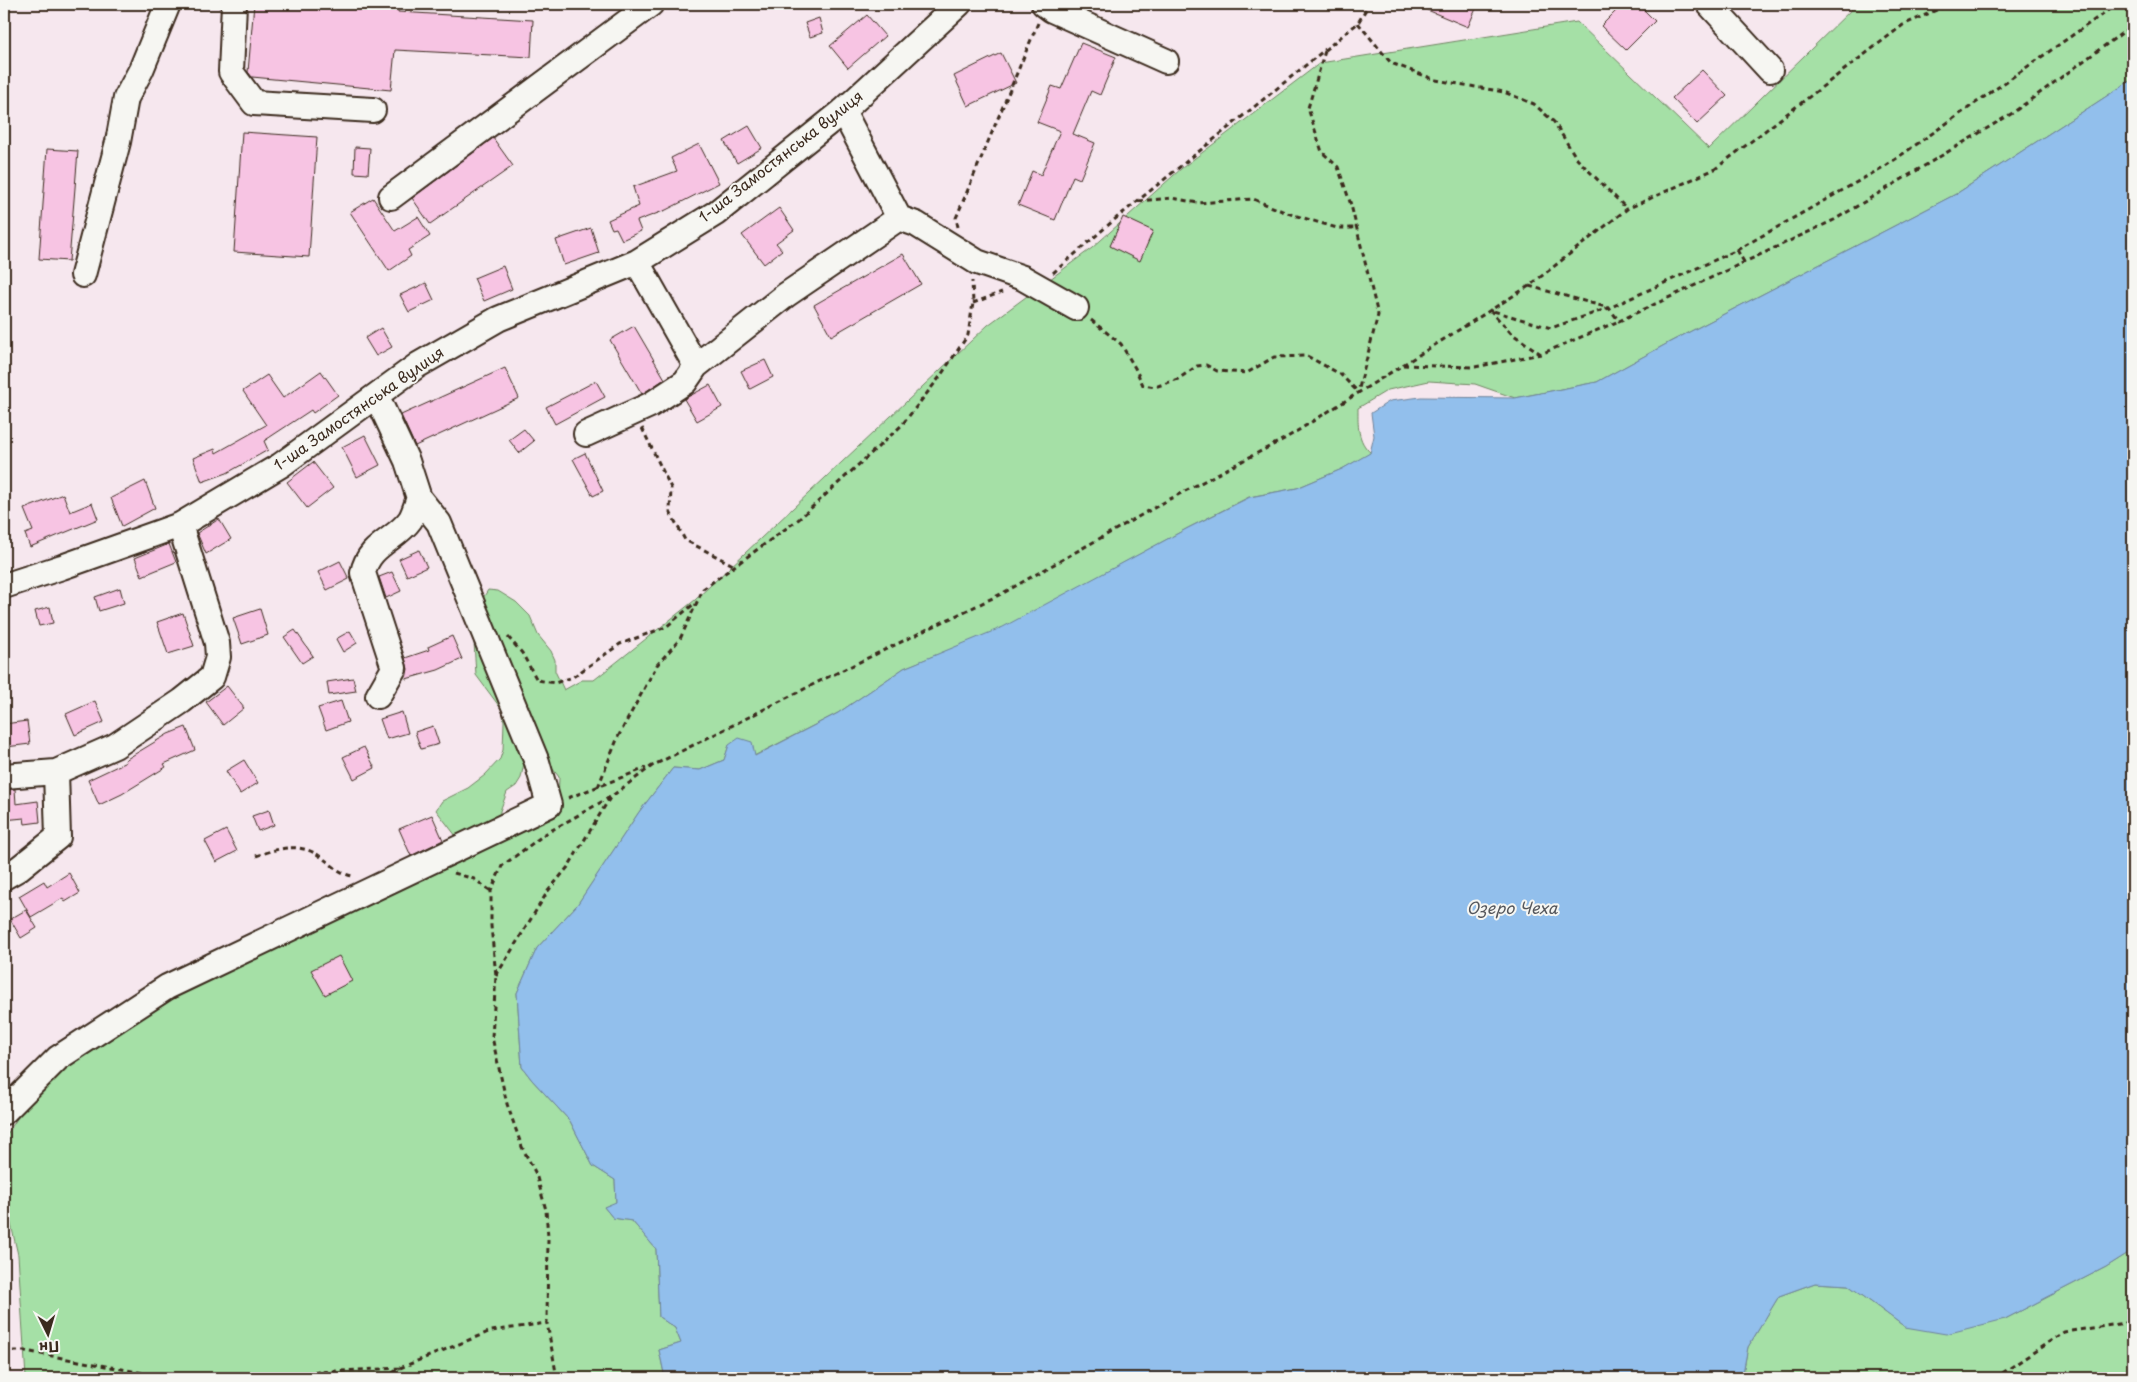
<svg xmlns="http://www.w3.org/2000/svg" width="2137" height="1382" font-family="'Playpen Sans',sans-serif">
<rect width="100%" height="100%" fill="#f6e7ee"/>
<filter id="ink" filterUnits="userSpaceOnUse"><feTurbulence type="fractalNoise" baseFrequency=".02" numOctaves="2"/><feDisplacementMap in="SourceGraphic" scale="10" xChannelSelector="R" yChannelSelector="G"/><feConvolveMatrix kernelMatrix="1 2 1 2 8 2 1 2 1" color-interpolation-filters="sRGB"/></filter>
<g filter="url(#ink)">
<path fill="#a5e0a6" stroke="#708562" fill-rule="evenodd" d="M1857,4H2133V79L1956,194L1670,342L1597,382L1515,398L1475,384L1429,381L1388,390L1358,408C1358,425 1357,441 1371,453L1342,469L1297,488L1249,497L1188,528L1003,628L904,668L838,713L754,756L729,745L724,760L700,770L673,768L639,812L577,905L537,948L517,993L522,1067L532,1080L570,1121L593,1166L615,1180L616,1203L604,1207L613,1218L632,1221L656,1249L659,1317L675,1328L681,1343L659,1350L665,1378H26L18,1255L4,1194V1139L54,1061L456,836L436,810L442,801L468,788L485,775L500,759L503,750L504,721L502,710L476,675L474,642L483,635V598L488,590L498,591L516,602L530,616L538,635L551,651L555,660V671L564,690L582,680H594L695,600L988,325L1092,248L1182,168L1320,63L1577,22L1709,149ZM542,755L559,777L558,804L499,821L500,811L507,792L516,786L521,778L525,758Z
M2133,1250V1378H1742L1748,1347L1779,1296L1815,1283L1848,1285L1905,1327L2005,1319L2106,1267Z"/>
<path fill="#92bfec" stroke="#6f839a" d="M2133,79V1250L2106,1267L2005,1319L1946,1334L1905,1327L1848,1285L1815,1283L1779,1296L1748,1347L1742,1378H665L659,1350L681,1343L675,1328L659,1317L656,1249L632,1221L613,1218L604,1207L616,1202L615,1180L593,1166L570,1121L532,1080L522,1067L517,993L537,948L577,905L639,812L673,768L700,770L724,760L729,745L739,738L752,742L755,756L838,713L904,668L1003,627L1188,528L1250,497L1297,488L1342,469L1370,453L1374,436L1371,413L1390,401L1421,397L1515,398L1597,382L1670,342L1956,194Z"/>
<path fill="#f7c4e3" stroke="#3b2a1e" d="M254,4H399L398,12L533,20L531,57L395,50L391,90L252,77L248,72Z
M1413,4H1478L1468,27Z
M1623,4H1638L1655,21L1626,50L1601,26Z
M867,15L885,36L848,68L830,46Z
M819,18L823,33L810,37L805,23Z
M1081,43L1116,57L1100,95L1091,91L1073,134L1095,143L1080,179L1073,176L1055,220L1018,205L1032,171L1041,175L1060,131L1037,122L1052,86L1061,89Z
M1001,53L1016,83L968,106L954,76Z
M1702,70L1727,96L1697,124L1672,98Z
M749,126L762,148L737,163L724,141Z
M242,132L317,137L309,257L234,252Z
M493,138L513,166L430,224L412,198Z
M699,144L719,183L666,210L637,221L641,231L622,240L616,228L612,229L608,220L639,206L633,187L677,171L671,158Z
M355,147L370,148L368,174L354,173Z
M47,149L78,151L69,261L39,259Z
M373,198L395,231L418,217L430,236L408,250L411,256L389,271L350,212Z
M779,208L794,230L776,243L782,250L764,264L742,235Z
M1123,217L1153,231L1140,261L1110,246Z
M591,228L599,253L564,265L556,240Z
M903,254L921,284L831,336L814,305Z
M503,266L512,289L484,301L474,278Z
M426,283L434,300L409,312L400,295Z
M634,326L665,379L642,394L610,340Z
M381,328L392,347L376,356L365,338Z
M765,360L773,377L750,389L741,371Z
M505,368L519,398L415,446L401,415Z
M321,371L338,395L313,413L311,410L264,441L268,450L227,473L202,482L193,458L215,449L216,453L266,425L243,391L267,375L283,398Z
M596,381L605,397L555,424L546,407Z
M710,385L722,407L697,421L684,399Z
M524,429L534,441L519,453L509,440Z
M365,435L380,465L357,477L342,447Z
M585,453L603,491L593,496L573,459Z
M313,462L333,488L307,508L287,482Z
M145,481L155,508L122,526L111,498Z
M63,494L70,512L92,503L98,519L30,547L25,534L33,531L24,509Z
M219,519L231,539L206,554L197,533Z
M169,544L176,562L142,576L135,558Z
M419,550L427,567L407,576L399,559Z
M340,561L349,579L327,590L318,572Z
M392,572L401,591L386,598L379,577Z
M120,588L124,603L99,611L95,597Z
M50,607L53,623L39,626L35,611Z
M260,609L268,635L242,644L233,618Z
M183,613L194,646L168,654L157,622Z
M295,630L313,656L302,663L284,637Z
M350,631L357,643L343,652L336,639Z
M452,636L462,659L438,670L406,679L408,669L405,658L429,650L428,647Z
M353,678L356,691L329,695L327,682Z
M227,686L244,708L223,725L206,702Z
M95,701L104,722L75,735L66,714Z
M341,701L348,722L326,730L318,708Z
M402,712L408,733L387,739L380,719Z
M27,721L30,744L6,747L4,724Z
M433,726L439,744L421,749L415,732Z
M186,727L195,750L164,764L166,767L122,794L99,805L88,780L126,762L125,760L168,734Z
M364,747L375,768L354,779L343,757Z
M244,760L258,783L240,794L226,771Z
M15,789L16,804L38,801L40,822L25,824L24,818L4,820V790Z
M269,810L274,825L258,831L252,816Z
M432,815L443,840L411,856L399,829Z
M226,830L237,851L216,862L205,841Z
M69,873L80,893L65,902L63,898L31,917L19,896L44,881L47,887Z
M26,910L37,928L21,938L10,919Z
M339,956L352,981L325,995L311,970Z"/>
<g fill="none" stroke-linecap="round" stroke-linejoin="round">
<defs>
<path id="minor" d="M234,4L231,72L254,103L373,110
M1044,4L1052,10L1166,61
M1709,4L1770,70
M843,111L899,218L916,224L977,262L1023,278L1076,308
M391,197L651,4
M83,275L118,142L126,98L141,70L168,4
M696,366L786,295L899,218
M586,434L650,405L685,382L696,366L637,262
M4,586L62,567L180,525L281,465L418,365L498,319L637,262L716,213L843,111L959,4
M378,696L394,668L363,573C368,545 396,540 410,520C414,514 416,505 419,498
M4,776L56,772L115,746L182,701L212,677L218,657L217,643L180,525
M4,877L18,869L58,837L56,772
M4,1112L58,1058L167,987L549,805L537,762L439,523L419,498L407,461L377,397"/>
</defs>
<use href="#minor" stroke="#3b2a1e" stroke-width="28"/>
<path stroke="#3b2a1e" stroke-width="3" stroke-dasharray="5 4" stroke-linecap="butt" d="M1358,23L1391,63L1436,80L1504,92L1534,104L1554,122L1577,159L1627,209
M1325,51L1308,108L1322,152L1338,167L1351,205L1378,315L1358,392
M1138,201L1172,198L1198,203L1253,199L1287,213L1337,228H1357
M958,227L956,218L1038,23
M1737,250L1744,262
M1053,273L1114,220L1358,23L1369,4
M1529,286L1609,308L1619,321L1834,220L2011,114L2133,25
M973,303L1002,292
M1091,320L1121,344L1135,368L1143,385L1155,387L1178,379L1197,366L1206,365L1217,371L1247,373L1274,357L1307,356L1340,374L1358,392
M1541,354L1511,333L1490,310L1551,328L1609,308L1737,250L1887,165L2117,4
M1403,365L1475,367L1541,354L1619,321
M642,428L671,488L670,512L685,540L735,566
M508,637L522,653L537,680L555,683L573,677L620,644L666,627L695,603
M598,787L618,737L657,665L680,639L703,589L799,519L901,426L939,378L968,335L973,303L972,281
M568,798L646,768
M256,856C278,848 301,842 321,857C331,864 339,873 352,876
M454,873L474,879L491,891
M496,976L548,891L568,867L611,796
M4,1308H12
M4,1351H25L170,1378
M197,1378L400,1368
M385,1378L400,1368L491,1331L547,1323
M557,1378L547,1323L548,1237L546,1210L536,1174L522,1147L507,1104L492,1037L496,976L491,926V891L502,866L545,834L612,796L652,766L822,680L1003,593L1168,500L1286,438L1529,286L1627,209L1715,169L1903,25L1950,4
M1995,1378L2064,1332L2133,1322"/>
<use href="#minor" stroke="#f6f6f2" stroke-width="24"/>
</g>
</g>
<g text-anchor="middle" stroke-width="4" stroke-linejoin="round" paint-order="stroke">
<g font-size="15" fill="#3b2a1e" stroke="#f6f6f2">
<text transform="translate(781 157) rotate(-38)" y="5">1-ша Замостянська вулиця</text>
<text transform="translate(359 409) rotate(-35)" y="5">1-ша Замостянська вулиця</text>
</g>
<g font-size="16" font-style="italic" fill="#55575c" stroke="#f6f6f2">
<text x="1512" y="914">Озеро Чеха</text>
</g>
</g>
<rect width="2137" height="1382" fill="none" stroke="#f6f6f2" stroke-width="20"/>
<rect x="10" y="10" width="2117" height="1362" fill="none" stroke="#3b2a1e" stroke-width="2" filter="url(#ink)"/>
<g transform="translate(48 1334) rotate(175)" stroke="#f6f6f2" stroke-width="4" paint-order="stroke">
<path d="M0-4L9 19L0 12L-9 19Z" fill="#3b2a1e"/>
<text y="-8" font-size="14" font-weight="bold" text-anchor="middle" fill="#3b2a1e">Пн</text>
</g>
</svg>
